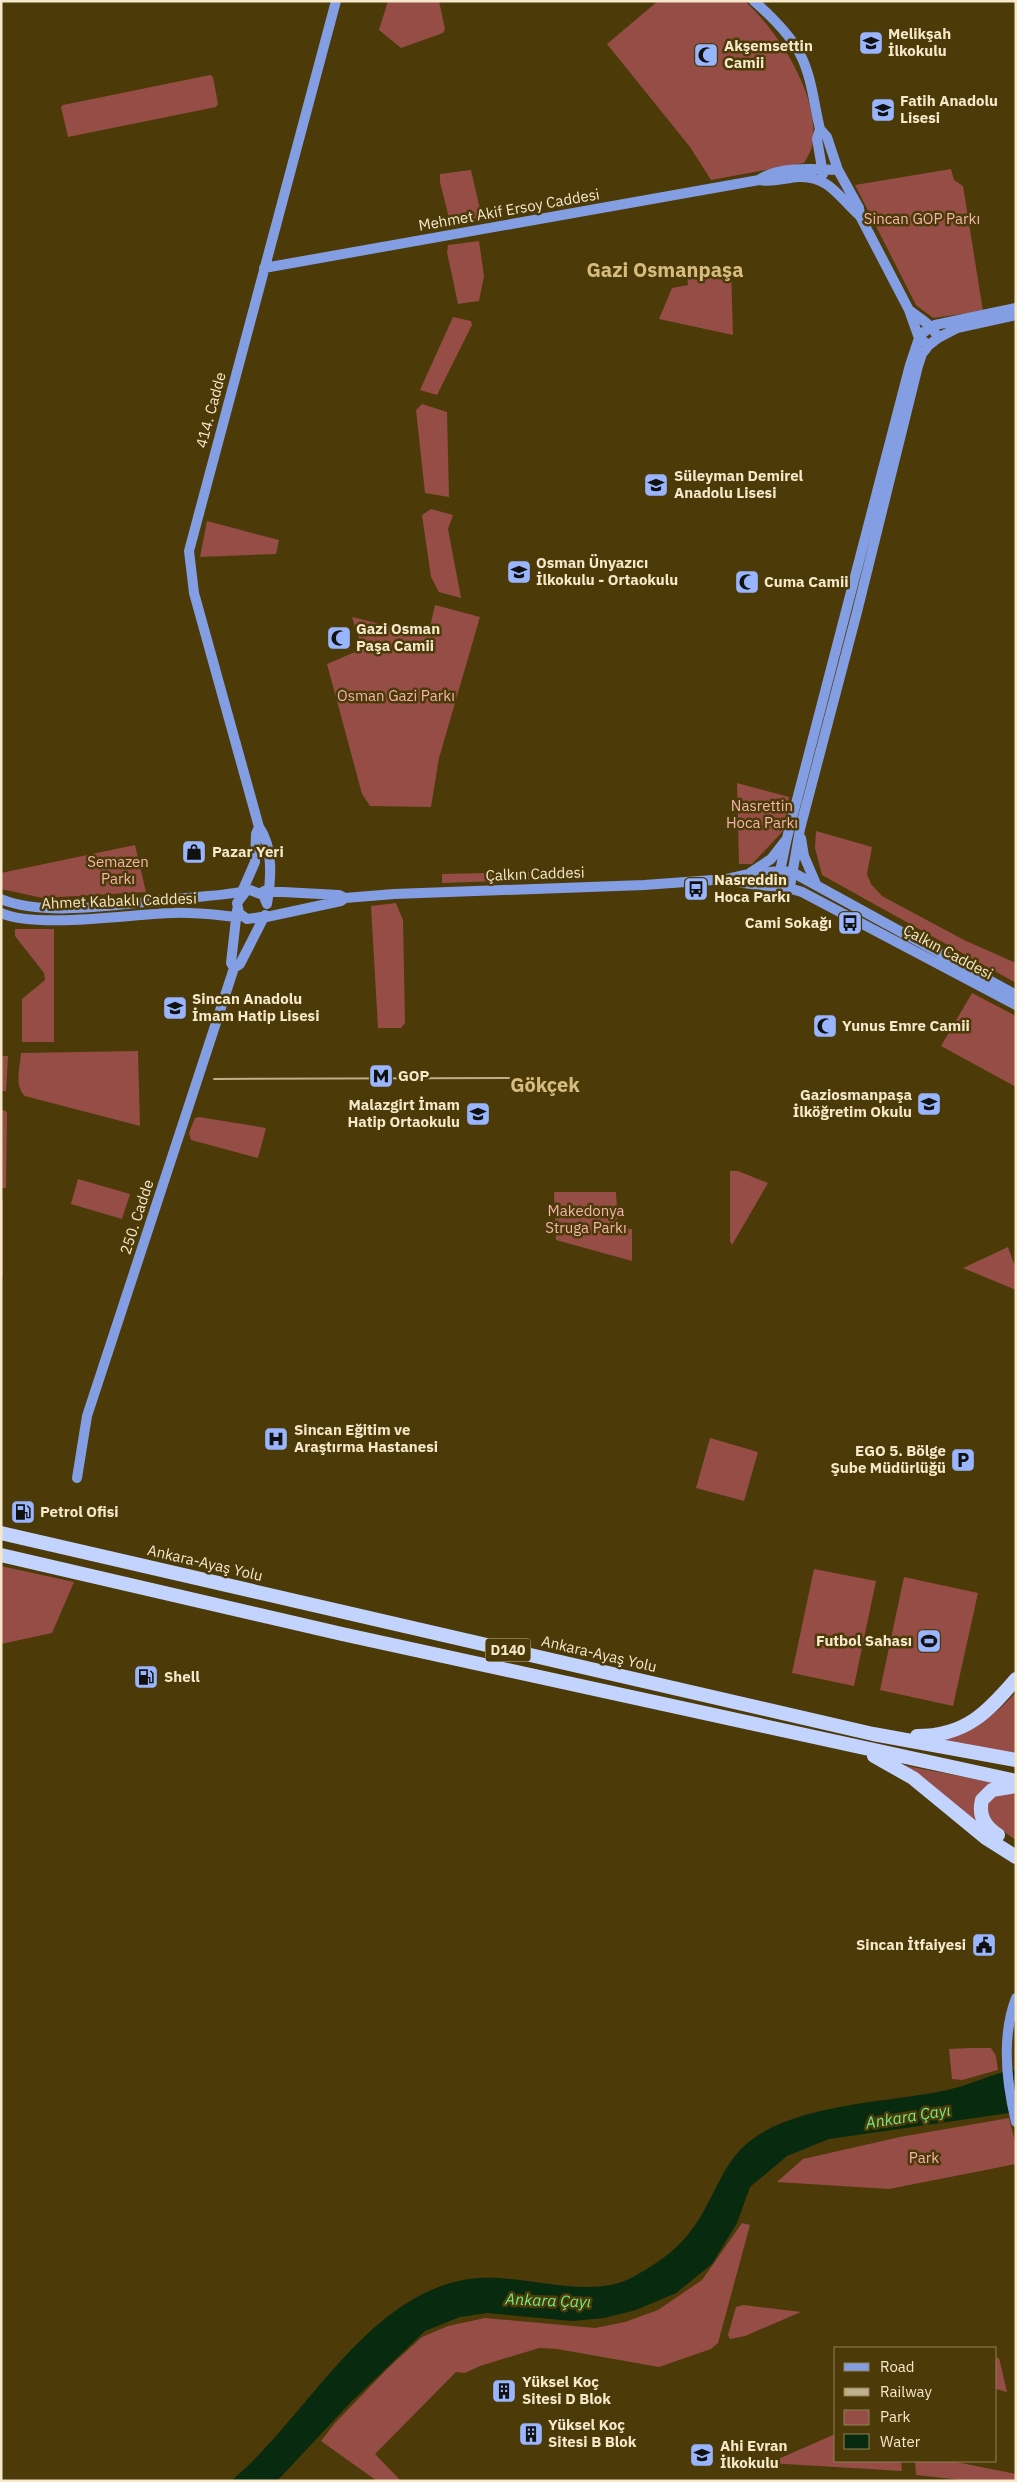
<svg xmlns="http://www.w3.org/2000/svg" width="1017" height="2482" font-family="'IBM Plex Sans',sans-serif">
<rect width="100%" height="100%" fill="#4c3a09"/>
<path fill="#954d45" d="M388,1H439L445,29L443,33L401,48L379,30Z
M658,1H745C778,31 822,98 812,146C811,151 807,158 804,163L711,180L690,147L607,44Z
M210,75L213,77L218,104L216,107L68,137L61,107L63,105Z
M951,169L954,180L963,186L983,311L933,318L916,305L855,185Z
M471,170L482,218L450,222L440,182V174Z
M479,241L484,276L479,301L458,304L447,252L448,245Z
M731,268L733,335L659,319L672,288L688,285L687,275Z
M453,317L471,321L472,325L437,395L420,390Z
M422,404L447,412L449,497L425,493L416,410Z
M431,509L453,515L448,529L461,598L439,592L431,577L422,515Z
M207,521L279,540L276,554L200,557Z
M435,605L480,617L439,758L431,807L370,806L362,794L327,664L362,649L352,617L428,636Z
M737,783L789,797L784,830L752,864H739Z
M816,831L872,847L867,874L871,884L882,896L964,940L1016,963V983L822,875L815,848Z
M135,845L146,892L43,898L1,889V873Z
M529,872V880L442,883V874Z
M396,903L403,920L405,1023L401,1028H378L371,906Z
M15,929H54V1042H22V999L45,980L44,973L15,936Z
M972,993L1016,1016V1087L941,1046Z
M138,1051L140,1126L25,1096C14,1086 20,1067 21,1053Z
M1,1056H8L6,1091H1Z
M1,1109L7,1112L6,1188H1Z
M199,1117L266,1128L258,1158L191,1140L189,1133L195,1118Z
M730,1171H738L768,1183L732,1245L730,1241Z
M78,1179L130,1194L122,1219L71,1204Z
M554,1192H616L618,1229H632V1261L556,1240Z
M1,1200H3V1277H1Z
M1008,1247L1016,1269V1290L963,1268Z
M710,1438L758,1452L744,1501L696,1488Z
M1,1566L74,1582L52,1633L1,1644Z
M814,1569L876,1581L854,1686L792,1673Z
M904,1577L978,1593L953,1706L880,1690Z
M1016,1692V1754L940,1740C976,1727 990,1721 1016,1692Z
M902,1765L995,1783L987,1787L980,1828Z
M1010,1793L1016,1794V1840L991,1823L986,1807L994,1796Z
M971,2048H991L996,2056L998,2070L962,2080L952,2079L949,2049Z
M1009,2118L1016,2145V2164L889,2189L777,2182L803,2159L900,2137Z
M742,2223L750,2225L718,2343L711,2349L659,2367L557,2349L539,2348L480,2366L465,2373L456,2372L375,2454L401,2481H377L321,2441L335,2423L389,2367L422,2337L448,2326L485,2318L595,2328L625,2322L658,2310L702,2280Z
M743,2305L801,2312L745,2336L730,2339L728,2335L736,2307Z
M996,2358H999L1007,2392L996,2389Z
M833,2435L836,2436V2461H901L902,2471L769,2463Z
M915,2461H951L1016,2474V2481H970L916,2475Z"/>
<path fill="#082a0f" d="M1016,2069V2112L829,2139L787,2156L750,2187L737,2223L712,2264L676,2293L636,2310L604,2318L572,2321L488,2313L460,2317L425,2331L350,2403L277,2481H231C307,2418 365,2295 469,2279C519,2271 587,2302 633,2277C664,2260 684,2245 702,2214C715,2192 723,2168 741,2149C785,2104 884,2103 943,2091C968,2086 991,2074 1016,2069Z"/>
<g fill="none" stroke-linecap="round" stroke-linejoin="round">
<path stroke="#839ee3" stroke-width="10" d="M754,1C771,16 790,34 800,54C812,77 814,105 820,129
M823,174L817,139L820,129L827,137L838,170
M860,216L909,310
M264,268L759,180C772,183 785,178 798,177C829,175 840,199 860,216L859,208L838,170C816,169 777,166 759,180
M938,338L957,328L1016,315
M801,838L804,856L816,884
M750,873L771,859L785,841
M727,879C752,888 778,883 802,892L1016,1005
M777,885L787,838L910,365L919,338L909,310C919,318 933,325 938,338L929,345L919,338C923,331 928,329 935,325L1016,308
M790,887L800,829L857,612L918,366L922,354L929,345
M246,891L237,903L239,913L247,919L261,917
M264,891L339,895L345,898
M241,894L255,862L256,834L259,827
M1,899C46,918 126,903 175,899C200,896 226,896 250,890L263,895L267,904
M267,904C271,880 274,848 259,827L194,593L189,551L336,1
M1,913C37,929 131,914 173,913C194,912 216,915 238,917
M257,919L341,901L345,898L394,894L644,885L727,879L749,874L780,871L792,872L1016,995
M234,968L231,963L237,910
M77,1478L87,1416L234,968L240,964L265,915
M1016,1998C1001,2037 1006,2081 1016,2122"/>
<path stroke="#c2d3fe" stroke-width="14" d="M1,1533L873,1734L1016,1760
M1,1555L342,1634L1016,1781
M917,1736C965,1736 987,1713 1016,1679
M874,1756L913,1778L986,1838L1016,1857
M998,1835C985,1827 978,1816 982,1800L992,1790L1016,1786"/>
<path stroke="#bfb08c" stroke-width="2" d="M214,1079L509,1078"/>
</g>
<defs>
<symbol id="school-square" viewBox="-11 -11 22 22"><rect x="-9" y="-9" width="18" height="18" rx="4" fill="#99b5fd" stroke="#4c3a09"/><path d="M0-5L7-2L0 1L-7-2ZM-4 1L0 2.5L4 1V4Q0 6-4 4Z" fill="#111"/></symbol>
<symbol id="mosque-square" viewBox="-11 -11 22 22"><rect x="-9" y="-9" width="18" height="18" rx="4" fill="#99b5fd" stroke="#4c3a09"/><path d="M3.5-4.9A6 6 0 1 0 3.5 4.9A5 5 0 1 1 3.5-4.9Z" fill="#111"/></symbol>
<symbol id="shop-square" viewBox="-11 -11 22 22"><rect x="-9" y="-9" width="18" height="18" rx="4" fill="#99b5fd" stroke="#4c3a09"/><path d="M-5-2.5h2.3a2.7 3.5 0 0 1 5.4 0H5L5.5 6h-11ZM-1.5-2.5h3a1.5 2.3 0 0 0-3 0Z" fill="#111"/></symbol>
<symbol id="bus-square" viewBox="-11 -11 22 22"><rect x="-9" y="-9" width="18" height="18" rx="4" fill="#99b5fd" stroke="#4c3a09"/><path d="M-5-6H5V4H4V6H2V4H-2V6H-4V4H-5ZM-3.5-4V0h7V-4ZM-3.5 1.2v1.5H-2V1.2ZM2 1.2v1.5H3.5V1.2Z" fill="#111"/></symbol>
<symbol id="metro-square" viewBox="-11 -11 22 22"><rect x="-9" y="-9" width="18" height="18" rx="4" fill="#99b5fd" stroke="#4c3a09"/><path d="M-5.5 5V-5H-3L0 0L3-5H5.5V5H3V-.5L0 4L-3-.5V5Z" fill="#111"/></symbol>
<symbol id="hospital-square" viewBox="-11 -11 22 22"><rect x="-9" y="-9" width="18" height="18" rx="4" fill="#99b5fd" stroke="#4c3a09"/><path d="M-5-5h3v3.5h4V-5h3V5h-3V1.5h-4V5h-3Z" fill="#111"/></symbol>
<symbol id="parking-square" viewBox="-11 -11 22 22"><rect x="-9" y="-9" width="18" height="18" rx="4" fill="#99b5fd" stroke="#4c3a09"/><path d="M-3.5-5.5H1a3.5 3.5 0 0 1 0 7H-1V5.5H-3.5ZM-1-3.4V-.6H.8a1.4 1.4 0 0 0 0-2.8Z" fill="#111"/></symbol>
<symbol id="fuel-square" viewBox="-11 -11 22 22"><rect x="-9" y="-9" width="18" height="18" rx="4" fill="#99b5fd" stroke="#4c3a09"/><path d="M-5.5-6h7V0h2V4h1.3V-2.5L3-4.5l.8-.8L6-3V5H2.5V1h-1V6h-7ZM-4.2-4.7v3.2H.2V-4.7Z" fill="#111"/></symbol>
<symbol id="stadium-square" viewBox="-11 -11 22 22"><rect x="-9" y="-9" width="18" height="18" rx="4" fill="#99b5fd" stroke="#4c3a09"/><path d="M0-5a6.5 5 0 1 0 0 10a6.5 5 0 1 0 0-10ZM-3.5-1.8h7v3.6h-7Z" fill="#111"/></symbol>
<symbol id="civic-square" viewBox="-11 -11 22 22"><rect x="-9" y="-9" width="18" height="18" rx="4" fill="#99b5fd" stroke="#4c3a09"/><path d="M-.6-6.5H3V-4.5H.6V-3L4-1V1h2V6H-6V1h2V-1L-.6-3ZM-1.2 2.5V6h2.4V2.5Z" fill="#111"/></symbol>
<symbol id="building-square" viewBox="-11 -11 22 22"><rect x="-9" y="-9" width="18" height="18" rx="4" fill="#99b5fd" stroke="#4c3a09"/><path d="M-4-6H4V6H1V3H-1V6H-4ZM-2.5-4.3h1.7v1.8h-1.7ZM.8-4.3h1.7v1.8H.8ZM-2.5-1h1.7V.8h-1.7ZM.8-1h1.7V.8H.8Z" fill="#111"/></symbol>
</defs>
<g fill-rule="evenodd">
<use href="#school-square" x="857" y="29" width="28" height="28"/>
<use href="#mosque-square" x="692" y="41" width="28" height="28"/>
<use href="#school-square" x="869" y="96" width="28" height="28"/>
<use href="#school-square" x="642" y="471" width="28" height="28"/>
<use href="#school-square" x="505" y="558" width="28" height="28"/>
<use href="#mosque-square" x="733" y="568" width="28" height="28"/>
<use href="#mosque-square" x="325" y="624" width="28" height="28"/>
<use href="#shop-square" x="180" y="838" width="28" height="28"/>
<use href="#bus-square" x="682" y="875" width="28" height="28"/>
<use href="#bus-square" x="836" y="909" width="28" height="28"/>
<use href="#school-square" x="161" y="994" width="28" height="28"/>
<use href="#mosque-square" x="811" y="1012" width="28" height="28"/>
<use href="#metro-square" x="367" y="1062" width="28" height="28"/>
<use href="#school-square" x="915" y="1090" width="28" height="28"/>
<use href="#school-square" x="464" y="1100" width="28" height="28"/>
<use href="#hospital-square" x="262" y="1425" width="28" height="28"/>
<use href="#parking-square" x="949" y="1446" width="28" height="28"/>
<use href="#fuel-square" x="9" y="1498" width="28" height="28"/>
<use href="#stadium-square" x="915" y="1627" width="28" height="28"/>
<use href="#fuel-square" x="132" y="1663" width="28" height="28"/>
<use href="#civic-square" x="970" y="1931" width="28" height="28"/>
<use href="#building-square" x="490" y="2377" width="28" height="28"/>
<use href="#building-square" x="517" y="2420" width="28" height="28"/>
<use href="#school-square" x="688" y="2441" width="28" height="28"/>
</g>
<g text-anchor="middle" stroke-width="5" stroke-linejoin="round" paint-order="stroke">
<rect fill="#4c3a09" stroke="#c3b491" stroke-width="1" x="485.5" y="1638.5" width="45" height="23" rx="4"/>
<g font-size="14" font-weight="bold" fill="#f6e9cb">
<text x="508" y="1655">D140</text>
</g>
<g font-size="15" font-weight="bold" fill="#f6e9cb" stroke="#4c3a09" text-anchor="start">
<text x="888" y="39">Melikşah<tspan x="888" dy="17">İlkokulu</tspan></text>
<text x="724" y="51">Akşemsettin<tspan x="724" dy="17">Camii</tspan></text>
<text x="900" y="106">Fatih Anadolu<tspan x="900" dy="17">Lisesi</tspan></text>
<text x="674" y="481">Süleyman Demirel<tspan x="674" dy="17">Anadolu Lisesi</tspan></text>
<text x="536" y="568">Osman Ünyazıcı<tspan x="536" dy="17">İlkokulu - Ortaokulu</tspan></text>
<text x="764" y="587">Cuma Camii</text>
<text x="356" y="634">Gazi Osman<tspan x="356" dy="17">Paşa Camii</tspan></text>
<text x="212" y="857">Pazar Yeri</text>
<text x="714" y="885">Nasreddin<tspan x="714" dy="17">Hoca Parkı</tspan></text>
<text x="832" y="928" text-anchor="end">Cami Sokağı</text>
<text x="192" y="1004">Sincan Anadolu<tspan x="192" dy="17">İmam Hatip Lisesi</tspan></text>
<text x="842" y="1031">Yunus Emre Camii</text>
<text x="398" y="1081">GOP</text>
<text x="912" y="1100" text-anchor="end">Gaziosmanpaşa<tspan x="912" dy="17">İlköğretim Okulu</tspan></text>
<text x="460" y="1110" text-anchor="end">Malazgirt İmam<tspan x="460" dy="17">Hatip Ortaokulu</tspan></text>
<text x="294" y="1435">Sincan Eğitim ve<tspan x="294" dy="17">Araştırma Hastanesi</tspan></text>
<text x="946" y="1456" text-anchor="end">EGO 5. Bölge<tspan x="946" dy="17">Şube Müdürlüğü</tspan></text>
<text x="40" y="1517">Petrol Ofisi</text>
<text x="912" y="1646" text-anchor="end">Futbol Sahası</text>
<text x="164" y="1682">Shell</text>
<text x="966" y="1950" text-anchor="end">Sincan İtfaiyesi</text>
<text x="522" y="2387">Yüksel Koç<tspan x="522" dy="17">Sitesi D Blok</tspan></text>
<text x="548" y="2430">Yüksel Koç<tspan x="548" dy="17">Sitesi B Blok</tspan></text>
<text x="720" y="2451">Ahi Evran<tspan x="720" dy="17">İlkokulu</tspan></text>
</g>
<g font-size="15" fill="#f6e9cb" stroke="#4c3a09">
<text transform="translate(509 210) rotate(-10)" y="5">Mehmet Akif Ersoy Caddesi</text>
<text transform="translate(211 410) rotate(-75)" y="5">414. Cadde</text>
<text transform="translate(535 874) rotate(-2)" y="5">Çalkın Caddesi</text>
<text transform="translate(119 901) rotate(-2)" y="5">Ahmet Kabaklı Caddesi</text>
<text transform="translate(948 952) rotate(28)" y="5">Çalkın Caddesi</text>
<text transform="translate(137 1217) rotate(-72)" y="5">250. Cadde</text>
<text transform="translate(205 1563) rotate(13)" y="5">Ankara-Ayaş Yolu</text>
<text transform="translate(599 1654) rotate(13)" y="5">Ankara-Ayaş Yolu</text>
</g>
<g font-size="15" fill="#f3b4ac" stroke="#4c3a09">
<text x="922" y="224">Sincan GOP Parkı</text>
<text x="396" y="701">Osman Gazi Parkı</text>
<text x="762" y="811">Nasrettin<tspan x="762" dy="17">Hoca Parkı</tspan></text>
<text x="118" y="867">Semazen<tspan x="118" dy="17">Parkı</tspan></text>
<text x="586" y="1216">Makedonya<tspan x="586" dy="17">Struga Parkı</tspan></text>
<text x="924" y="2163">Park</text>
</g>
<g font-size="16" font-style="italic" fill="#6dee84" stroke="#4c3a09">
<text transform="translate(908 2116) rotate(-9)" y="6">Ankara Çayı</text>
<text transform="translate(548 2300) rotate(2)" y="6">Ankara Çayı</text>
</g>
<g font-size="20" font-weight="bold" fill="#d6bc7f" stroke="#4c3a09">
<text x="665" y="277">Gazi Osmanpaşa</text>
<text x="545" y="1092">Gökçek</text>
</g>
</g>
<rect width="1017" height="2482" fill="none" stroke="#f6e9cb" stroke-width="5"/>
<rect x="834" y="2347" width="162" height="115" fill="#4c3a09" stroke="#908057"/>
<rect x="844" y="2363" width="25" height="8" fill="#839ee3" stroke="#908057"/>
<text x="880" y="2372" font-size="15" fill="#f6e9cb">Road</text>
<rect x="844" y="2388" width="25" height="8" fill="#bfb08c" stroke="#908057"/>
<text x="880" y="2397" font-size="15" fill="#f6e9cb">Railway</text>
<rect x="844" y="2410" width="25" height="15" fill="#954d45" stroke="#908057"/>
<text x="880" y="2422" font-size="15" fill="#f6e9cb">Park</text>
<rect x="844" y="2434" width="25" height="15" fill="#082a0f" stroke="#908057"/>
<text x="880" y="2447" font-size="15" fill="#f6e9cb">Water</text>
</svg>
